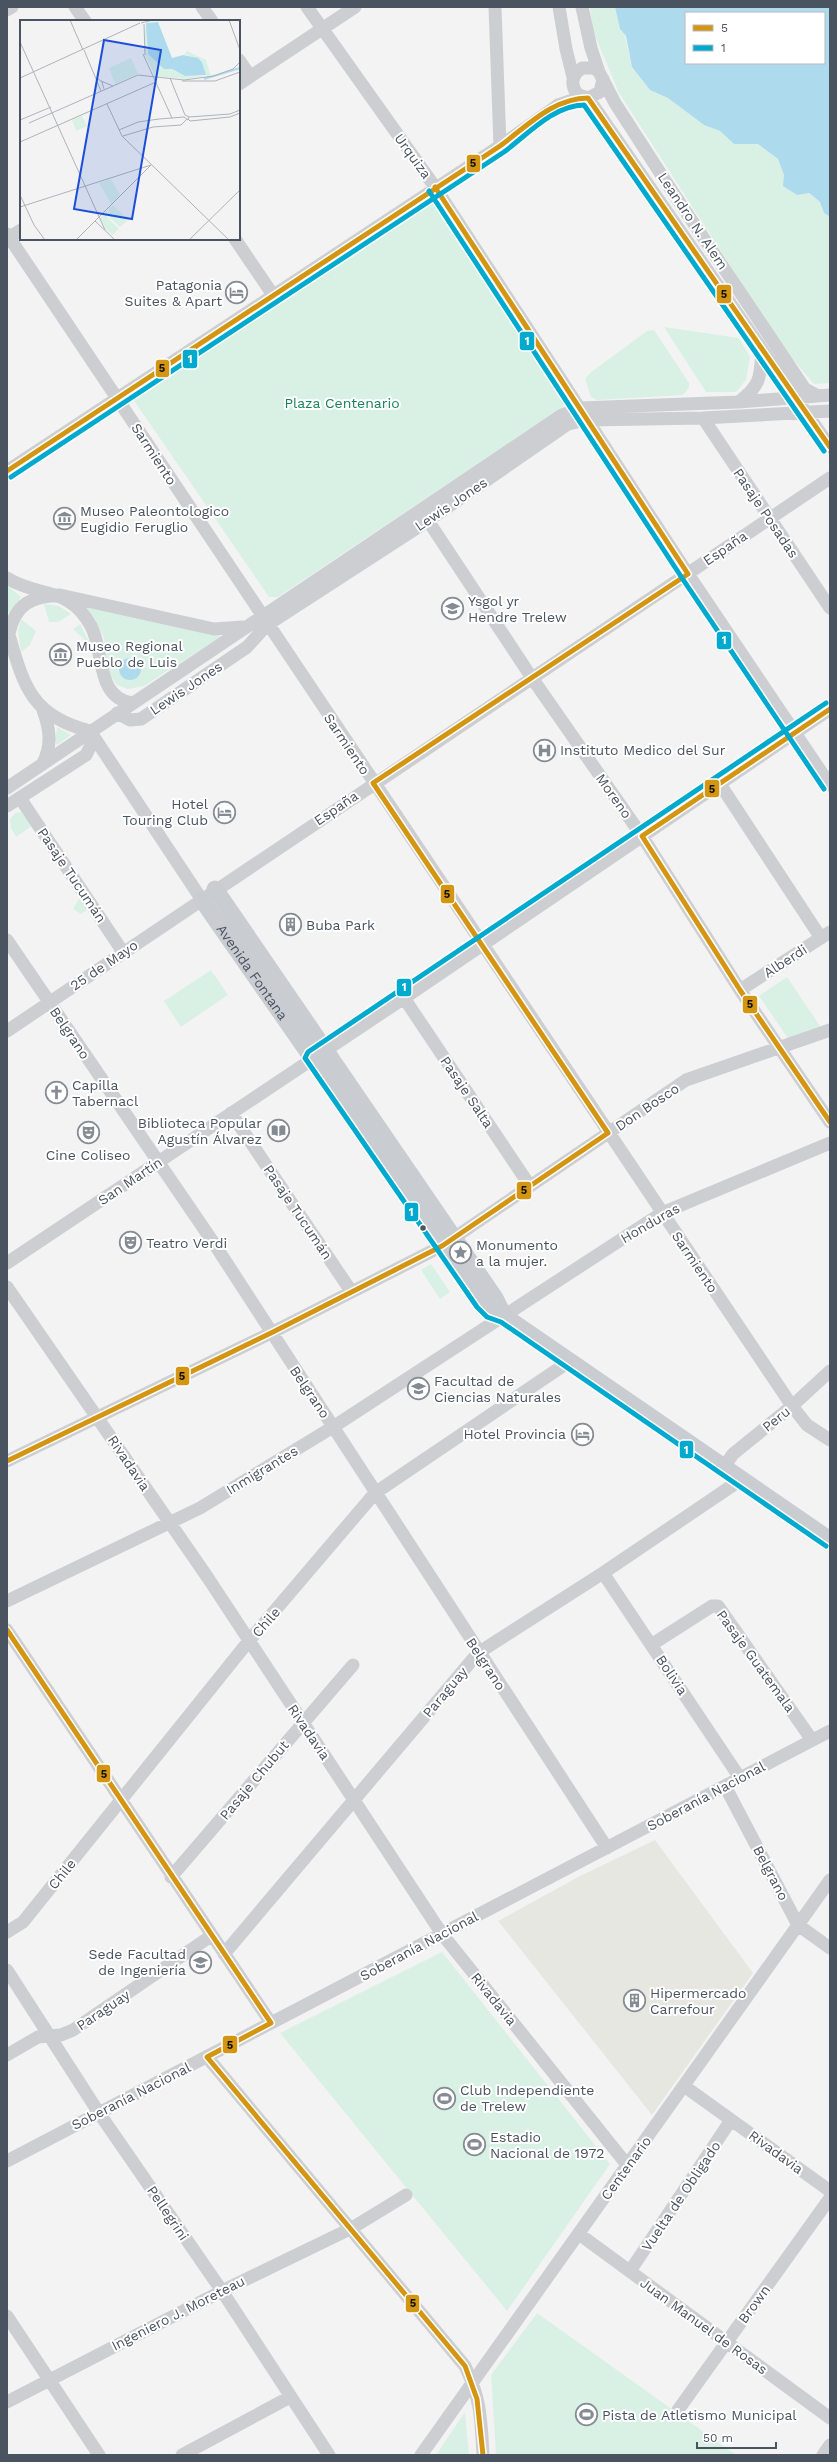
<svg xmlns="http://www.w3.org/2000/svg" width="837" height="2462" font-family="'Work Sans',sans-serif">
<rect width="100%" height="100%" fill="#f3f3f3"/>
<path fill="#e7e7e2" d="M655,1840L753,1973L652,2115L498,1921L580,1876Z"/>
<path fill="#d9f1e5" d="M590,7H615L620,29L625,36L632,67L650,90L668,98L704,125L720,131L734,144H758L778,159L784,175L820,202L824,213L830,217V383L814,384L784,349L619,93L593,31Z
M429,198L434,200L566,395L567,401L564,406L278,597H269L137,405L134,401L135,391L175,363L187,364L235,332L237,323Z
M664,327L739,338L750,357L746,380L736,392H706Z
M654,330L689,383V388L683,395L597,400L591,397L585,379L590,373L647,331Z
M7,585L21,597L9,613L7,610Z
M44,604L59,606L71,614L58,622H49Z
M82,604L219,635L220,637L144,686L128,689L117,685L109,674L104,638L95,620Z
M21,619L36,631L30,645L21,652L18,631Z
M80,624L92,648L86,652L84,639L73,629Z
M57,727L71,735L57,745L55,742Z
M21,812L32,826L16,837L11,828L10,819L15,813Z
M80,897L88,909L81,914L73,909Z
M211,970L228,995L181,1027L164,1001Z
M787,977L820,1026L789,1040L759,996Z
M431,1264L450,1292L440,1299L421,1270Z
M442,1952L610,2164L507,2311L280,2033Z
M537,2313L736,2455H496L491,2375Z
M465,2412L469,2455H436Z"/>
<path fill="#aedaee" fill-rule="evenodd" d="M615,7H830V217L824,213L820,202L809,193L797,195L783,186L784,175L778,159L758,144H734L720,131L704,125L668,98L650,90L632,67L626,36L620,29ZM686,13H824V63H686Z
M119 669a11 11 0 1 1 22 0a11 11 0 1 1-22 0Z"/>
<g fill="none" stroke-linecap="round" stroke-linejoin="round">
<path stroke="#cdced1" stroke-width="13" d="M75,7L85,21
M202,7L212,21
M307,7L435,187L688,574L830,785
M495,7L500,146
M559,7L566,49L573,77
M582,7L591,48L599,72
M7,10L12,7
M239,60L250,76
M603,79L600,92L588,98L577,94C570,84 572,75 582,68H594L599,72L615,103L668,185L805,389L818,396
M239,84L355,7
M588,98L830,447
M7,234C268,625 529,1016 792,1406L807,1425L830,1440
M7,239L21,230
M235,239L273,295
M740,401C762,384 760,376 762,349
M703,418L830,608
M7,471L500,146L558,105L582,97
M423,513L532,678L642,836L740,990L830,1122
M7,578C41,599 68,585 91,626C105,652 95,697 132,703
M7,628C23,683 29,716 90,731L202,900
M9,633C16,603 31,597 60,595L214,629L243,627
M117,713L130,720L141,719L247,647L267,625L429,520L568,424L588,420L703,418L830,411
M43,763C52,745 50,729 43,710
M720,784L821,938
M7,788L562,415L580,408L739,402L830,395
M20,798L123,952
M7,806L86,755L91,745L90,731
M7,940L213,1242L607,1848
M740,990L830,932
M404,998L530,1186
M7,1031L830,478
M231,1113L351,1291
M7,1263L404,998L830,709
M7,1287L208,1578L442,1934L628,2166
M7,1461L271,1333L442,1246L686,1080L830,1030
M724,1467L733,1454L792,1406L830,1371
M603,1573L740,1778
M7,1601L200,1508L333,1427L662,1213L830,1143
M7,1630L271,2023
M651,1645L712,1606H718L812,1740
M725,1786L798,1925L830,1948
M171,1877L353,1665
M7,1932L23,1922L248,1642L375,1493L570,1361
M224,1954L478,1653L603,1573L742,1479
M7,1970L99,2113L222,2291L329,2455
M7,2055L38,2037L61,2035L73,2030L211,1936
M207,2057L465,2366C481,2399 481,2419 483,2455
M684,2086L830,2191
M7,2161L830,1731
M579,2234L830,2418
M630,2271L731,2120
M7,2316L99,2455
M7,2402L222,2291L352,2228L406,2195
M678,2410L830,2198
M182,2455L290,2397
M421,2455L830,1880
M823,2455L830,2445"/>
<g stroke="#c9ccd0" stroke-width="17">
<path d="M215,889L495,1298L504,1316"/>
<path id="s1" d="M202,900L483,1303L491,1311L504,1316L830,1540"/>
</g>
<defs>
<path id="bus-1" d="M7,471L500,146C526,127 553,98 588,98L830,447
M830,709L642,836L740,990L830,1122
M7,1461L271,1333L442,1246L608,1133L373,783L688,574L435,187
M7,1630L271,2023L207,2057L465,2366L477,2399L483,2455"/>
<path id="bus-2" d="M429,191L682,578L824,789
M11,477L504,152C527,135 554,105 584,105L824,451
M826,1546L501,1322L487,1317L477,1307L305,1058L308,1052L826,703"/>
</defs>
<use href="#bus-1" stroke="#fff" stroke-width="8"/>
<use href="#bus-2" stroke="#fff" stroke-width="8"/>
<use href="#bus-1" stroke="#d49513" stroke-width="5"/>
<use href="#bus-2" stroke="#00a9ce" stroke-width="5"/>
</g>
<defs>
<symbol id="hotel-ring" viewBox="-11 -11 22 22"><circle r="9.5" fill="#fff" stroke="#858b93" stroke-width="1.5"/><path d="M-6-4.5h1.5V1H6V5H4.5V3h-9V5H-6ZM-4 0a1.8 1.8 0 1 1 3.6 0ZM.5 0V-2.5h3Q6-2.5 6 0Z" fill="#858b93"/></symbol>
<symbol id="museum-ring" viewBox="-11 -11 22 22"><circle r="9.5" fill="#fff" stroke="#858b93" stroke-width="1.5"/><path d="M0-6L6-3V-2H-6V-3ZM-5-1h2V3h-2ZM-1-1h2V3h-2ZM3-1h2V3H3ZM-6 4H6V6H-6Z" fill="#858b93"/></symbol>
<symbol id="school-ring" viewBox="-11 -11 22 22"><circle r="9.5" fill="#fff" stroke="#858b93" stroke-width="1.5"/><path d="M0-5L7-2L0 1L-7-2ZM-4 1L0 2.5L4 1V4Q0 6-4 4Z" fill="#858b93"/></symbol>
<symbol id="hospital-ring" viewBox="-11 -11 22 22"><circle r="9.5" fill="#fff" stroke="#858b93" stroke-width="1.5"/><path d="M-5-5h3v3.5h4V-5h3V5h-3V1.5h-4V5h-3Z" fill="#858b93"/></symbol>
<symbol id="building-ring" viewBox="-11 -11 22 22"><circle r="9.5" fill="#fff" stroke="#858b93" stroke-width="1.5"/><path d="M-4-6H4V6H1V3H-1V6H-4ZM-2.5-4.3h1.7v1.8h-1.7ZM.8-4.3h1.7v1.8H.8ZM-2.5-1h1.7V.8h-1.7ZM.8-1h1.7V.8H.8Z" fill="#858b93"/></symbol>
<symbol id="church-ring" viewBox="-11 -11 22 22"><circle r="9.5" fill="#fff" stroke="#858b93" stroke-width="1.5"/><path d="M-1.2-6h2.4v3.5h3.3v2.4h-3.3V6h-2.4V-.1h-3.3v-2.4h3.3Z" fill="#858b93"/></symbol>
<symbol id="library-ring" viewBox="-11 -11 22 22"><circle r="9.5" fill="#fff" stroke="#858b93" stroke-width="1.5"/><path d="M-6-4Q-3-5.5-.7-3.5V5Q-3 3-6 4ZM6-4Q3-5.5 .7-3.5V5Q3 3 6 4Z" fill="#858b93"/></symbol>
<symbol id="theatre-ring" viewBox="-11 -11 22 22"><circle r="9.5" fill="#fff" stroke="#858b93" stroke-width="1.5"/><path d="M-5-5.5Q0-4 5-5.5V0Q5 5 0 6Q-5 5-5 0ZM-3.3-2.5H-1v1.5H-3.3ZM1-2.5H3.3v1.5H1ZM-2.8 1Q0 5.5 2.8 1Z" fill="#858b93"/></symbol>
<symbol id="sight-ring" viewBox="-11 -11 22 22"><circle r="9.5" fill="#fff" stroke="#858b93" stroke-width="1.5"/><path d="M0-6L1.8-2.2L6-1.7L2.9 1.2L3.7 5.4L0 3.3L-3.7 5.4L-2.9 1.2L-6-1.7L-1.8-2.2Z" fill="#858b93"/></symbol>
<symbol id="university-ring" viewBox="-11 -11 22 22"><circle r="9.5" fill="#fff" stroke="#858b93" stroke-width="1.5"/><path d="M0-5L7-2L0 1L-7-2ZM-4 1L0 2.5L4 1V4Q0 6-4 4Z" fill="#858b93"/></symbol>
<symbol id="stadium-ring" viewBox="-11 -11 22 22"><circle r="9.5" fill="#fff" stroke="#858b93" stroke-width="1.5"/><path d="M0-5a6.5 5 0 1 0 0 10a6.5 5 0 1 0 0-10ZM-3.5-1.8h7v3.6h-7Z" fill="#858b93"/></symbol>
</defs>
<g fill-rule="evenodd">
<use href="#hotel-ring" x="224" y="280" width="25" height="25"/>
<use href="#museum-ring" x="52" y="506" width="25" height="25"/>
<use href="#school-ring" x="440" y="596" width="25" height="25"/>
<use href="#museum-ring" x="48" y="642" width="25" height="25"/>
<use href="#hospital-ring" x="532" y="738" width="25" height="25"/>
<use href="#hotel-ring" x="212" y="800" width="25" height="25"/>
<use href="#building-ring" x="278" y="912" width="25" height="25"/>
<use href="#church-ring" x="44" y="1080" width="25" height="25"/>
<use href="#library-ring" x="266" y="1118" width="25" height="25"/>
<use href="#theatre-ring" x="76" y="1120" width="25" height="25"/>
<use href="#theatre-ring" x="118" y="1230" width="25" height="25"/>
<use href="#sight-ring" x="448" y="1240" width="25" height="25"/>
<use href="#university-ring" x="406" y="1376" width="25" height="25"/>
<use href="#hotel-ring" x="570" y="1422" width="25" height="25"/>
<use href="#university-ring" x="188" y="1950" width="25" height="25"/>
<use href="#building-ring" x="622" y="1988" width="25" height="25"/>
<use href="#stadium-ring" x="432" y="2086" width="25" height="25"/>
<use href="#stadium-ring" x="462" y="2132" width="25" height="25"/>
<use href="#stadium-ring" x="574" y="2402" width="25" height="25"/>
</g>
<circle fill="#4a5360" stroke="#fff" stroke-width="1.5" cx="423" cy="1228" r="3.5"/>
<g text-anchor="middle" stroke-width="4" stroke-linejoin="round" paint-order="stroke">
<g font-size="14" fill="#4a5360" stroke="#fff">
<text transform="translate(413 156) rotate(54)" y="5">Urquiza</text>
<text transform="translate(693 221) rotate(56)" y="5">Leandro N. Alem</text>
<text transform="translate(154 454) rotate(57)" y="5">Sarmiento</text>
<text transform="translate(451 504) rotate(-34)" y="5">Lewis Jones</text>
<text transform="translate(766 513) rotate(56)" y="5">Pasaje Posadas</text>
<text transform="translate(725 548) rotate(-34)" y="5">España</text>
<text transform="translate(186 688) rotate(-34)" y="5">Lewis Jones</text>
<text transform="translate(347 744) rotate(56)" y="5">Sarmiento</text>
<text transform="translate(614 796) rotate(55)" y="5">Moreno</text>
<text transform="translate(336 808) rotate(-34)" y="5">España</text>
<text transform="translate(72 875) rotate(56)" y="5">Pasaje Tucumán</text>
<text transform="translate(785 961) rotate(-33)" y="5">Alberdi</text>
<text transform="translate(104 965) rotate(-34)" y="5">25 de Mayo</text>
<text dy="5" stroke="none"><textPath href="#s1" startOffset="88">Avenida Fontana</textPath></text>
<text transform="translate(70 1033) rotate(56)" y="5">Belgrano</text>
<text transform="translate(467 1092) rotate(56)" y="5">Pasaje Salta</text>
<text transform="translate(647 1107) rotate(-34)" y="5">Don Bosco</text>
<text transform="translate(130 1181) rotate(-34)" y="5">San Martín</text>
<text transform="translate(298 1212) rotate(56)" y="5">Pasaje Tucumán</text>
<text transform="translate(650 1223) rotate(-30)" y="5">Honduras</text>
<text transform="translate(695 1262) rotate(56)" y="5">Sarmiento</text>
<text transform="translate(310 1392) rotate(56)" y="5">Belgrano</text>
<text transform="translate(776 1419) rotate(-39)" y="5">Peru</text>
<text transform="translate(129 1463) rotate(56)" y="5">Rivadavia</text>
<text transform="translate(262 1470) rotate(-31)" y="5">Inmigrantes</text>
<text transform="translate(266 1622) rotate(-49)" y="5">Chile</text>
<text transform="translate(756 1661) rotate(54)" y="5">Pasaje Guatemala</text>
<text transform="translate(486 1664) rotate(57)" y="5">Belgrano</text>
<text transform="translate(672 1675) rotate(56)" y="5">Bolivia</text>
<text transform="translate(445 1692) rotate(-50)" y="5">Paraguay</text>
<text transform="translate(309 1732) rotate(56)" y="5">Rivadavia</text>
<text transform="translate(254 1780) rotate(-50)" y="5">Pasaje Chubut</text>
<text transform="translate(706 1796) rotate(-28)" y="5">Soberanía Nacional</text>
<text transform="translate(771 1873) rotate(62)" y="5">Belgrano</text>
<text transform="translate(62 1874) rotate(-51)" y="5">Chile</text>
<text transform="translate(419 1946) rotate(-28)" y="5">Soberanía Nacional</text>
<text transform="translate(494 1999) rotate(51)" y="5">Rivadavia</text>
<text transform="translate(103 2010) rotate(-34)" y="5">Paraguay</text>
<text transform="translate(131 2096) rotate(-27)" y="5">Soberanía Nacional</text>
<text transform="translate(776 2152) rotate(36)" y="5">Rivadavia</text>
<text transform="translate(626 2168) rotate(-54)" y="5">Centenario</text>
<text transform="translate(681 2196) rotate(-56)" y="5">Vuelta de Obligado</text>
<text transform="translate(168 2213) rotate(56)" y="5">Pellegrini</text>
<text transform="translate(754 2304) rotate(-54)" y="5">Brown</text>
<text transform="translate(178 2313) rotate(-27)" y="5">Ingeniero J. Moreteau</text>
<text transform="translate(704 2326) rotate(36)" y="5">Juan Manuel de Rosas</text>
</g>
<g font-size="14" fill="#4a5360" stroke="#fff" text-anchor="start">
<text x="222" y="290" text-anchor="end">Patagonia<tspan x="222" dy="16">Suites &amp; Apart</tspan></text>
<text x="80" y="516">Museo Paleontologico<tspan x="80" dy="16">Eugidio Feruglio</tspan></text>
<text x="468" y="606">Ysgol yr<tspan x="468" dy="16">Hendre Trelew</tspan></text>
<text x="76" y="651">Museo Regional<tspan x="76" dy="16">Pueblo de Luis</tspan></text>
<text x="560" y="755">Instituto Medico del Sur</text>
<text x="208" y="809" text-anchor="end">Hotel<tspan x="208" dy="16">Touring Club</tspan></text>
<text x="306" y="930">Buba Park</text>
<text x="72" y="1090">Capilla<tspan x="72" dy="16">Tabernacl</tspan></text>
<text x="262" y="1128" text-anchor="end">Biblioteca Popular<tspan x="262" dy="16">Agustín Álvarez</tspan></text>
<text x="88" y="1160" text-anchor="middle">Cine Coliseo</text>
<text x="146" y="1248">Teatro Verdi</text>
<text x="476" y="1250">Monumento<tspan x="476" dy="16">a la mujer.</tspan></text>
<text x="434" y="1386">Facultad de<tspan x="434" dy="16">Ciencias Naturales</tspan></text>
<text x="566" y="1439" text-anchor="end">Hotel Provincia</text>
<text x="186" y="1959" text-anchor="end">Sede Facultad<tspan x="186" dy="16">de Ingeniería</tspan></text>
<text x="650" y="1998">Hipermercado<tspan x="650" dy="16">Carrefour</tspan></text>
<text x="460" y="2095">Club Independiente<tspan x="460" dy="16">de Trelew</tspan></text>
<text x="490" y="2142">Estadio<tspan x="490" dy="16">Nacional de 1972</tspan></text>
<text x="602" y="2420">Pista de Atletismo Municipal</text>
</g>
<g font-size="14" fill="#198358" stroke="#fff">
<text x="342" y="408">Plaza Centenario</text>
</g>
</g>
<g transform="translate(20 20)">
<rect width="220" height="220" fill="#f3f3f3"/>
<path d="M125,5L128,13L127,32L136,42L165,56H186L164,59L135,56L125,34ZM167,31L186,40L191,56H186L181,40L164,34ZM111,38L118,54L95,64L89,48ZM62,96L67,106L56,111L52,100ZM91,159L100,175L91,184L79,163ZM93,185L108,200L100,207L88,196L89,188ZM87,191V197L99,209L92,215L86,210L80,198Z" fill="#d9f1e5"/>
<path d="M138,2L152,38L163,35L178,38L182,42L186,55L165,56L152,49H144L128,34L126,3Z" fill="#aedaee"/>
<path fill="none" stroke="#aedaee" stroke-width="2" d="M184,59L220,48"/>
<path fill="none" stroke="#afb3b8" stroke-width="1" d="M50,0L63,30M209,0L220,30M121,3L133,0M124,4L125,35M0,22L85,210M64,30L81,71M123,34L152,98M0,58L120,3M77,58L82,62L84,69M150,58L165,95L169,97M81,61L93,66M162,61H195L220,52M87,84L102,116L209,220M220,90L210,94L169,97L168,99L170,101L210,97L220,93M0,100L31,87M9,103L118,55L164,60L194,56L213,49L220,42M99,110L118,102L139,99L164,97L168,100M103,116L133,107L161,105L167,99M0,122L136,62M0,175L14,205L25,220M0,187L131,145M75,201L95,220M56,220L131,145M169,220L220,170"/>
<path fill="#1d4ed8" fill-opacity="0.15" stroke="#1d4ed8" stroke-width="2" d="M84,20L141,30L112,199L54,189Z"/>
<rect width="220" height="220" fill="none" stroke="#4a5360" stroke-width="2"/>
</g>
<g stroke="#fff" stroke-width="1.5">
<rect x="466" y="154" width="15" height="19" rx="4" fill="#d49513"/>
<rect x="716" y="284" width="16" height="20" rx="4" fill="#d49513"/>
<rect x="519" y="331" width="16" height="20" rx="4" fill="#00a9ce"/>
<rect x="182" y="349" width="16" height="20" rx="4" fill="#00a9ce"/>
<rect x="155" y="359" width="15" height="19" rx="4" fill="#d49513"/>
<rect x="716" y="631" width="16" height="19" rx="4" fill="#00a9ce"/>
<rect x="704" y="779" width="16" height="19" rx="4" fill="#d49513"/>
<rect x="440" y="884" width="15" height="20" rx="4" fill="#d49513"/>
<rect x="396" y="978" width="16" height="19" rx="4" fill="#00a9ce"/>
<rect x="742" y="995" width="16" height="19" rx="4" fill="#d49513"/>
<rect x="516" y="1181" width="16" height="19" rx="4" fill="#d49513"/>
<rect x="404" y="1202" width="15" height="20" rx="4" fill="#00a9ce"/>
<rect x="175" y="1366" width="15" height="20" rx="4" fill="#d49513"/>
<rect x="679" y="1440" width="15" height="19" rx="4" fill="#00a9ce"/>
<rect x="96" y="1764" width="15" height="19" rx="4" fill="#d49513"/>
<rect x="222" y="2035" width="16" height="19" rx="4" fill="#d49513"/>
<rect x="405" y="2294" width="15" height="19" rx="4" fill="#d49513"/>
</g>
<g font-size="11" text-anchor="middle" font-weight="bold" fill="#fff">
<text x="527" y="345">1</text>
<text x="190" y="363">1</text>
<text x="724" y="644">1</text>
<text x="404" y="991">1</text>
<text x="411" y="1216">1</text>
<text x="686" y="1454">1</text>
</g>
<g font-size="11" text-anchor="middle" font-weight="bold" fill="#111">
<text x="473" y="167">5</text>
<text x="724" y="298">5</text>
<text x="162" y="372">5</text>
<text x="712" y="793">5</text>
<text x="447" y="898">5</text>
<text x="750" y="1008">5</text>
<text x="524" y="1194">5</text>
<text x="182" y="1380">5</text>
<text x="104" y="1778">5</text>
<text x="230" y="2049">5</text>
<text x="413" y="2307">5</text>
</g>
<rect width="837" height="2462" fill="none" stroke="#4a5360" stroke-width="16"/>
<rect x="685" y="12" width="140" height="52" fill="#ffffff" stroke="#b7babf"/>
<rect x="693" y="25" width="20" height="6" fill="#d49513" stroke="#b7babf"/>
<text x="721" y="32" font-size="12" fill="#4a5360">5</text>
<rect x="693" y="45" width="20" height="6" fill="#00a9ce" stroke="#b7babf"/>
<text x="721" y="52" font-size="12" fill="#4a5360">1</text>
<path d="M697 2442v6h79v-6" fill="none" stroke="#4a5360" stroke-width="2"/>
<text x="703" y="2442" font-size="12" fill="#4a5360" stroke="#ffffff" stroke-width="3" paint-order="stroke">50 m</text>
</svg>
